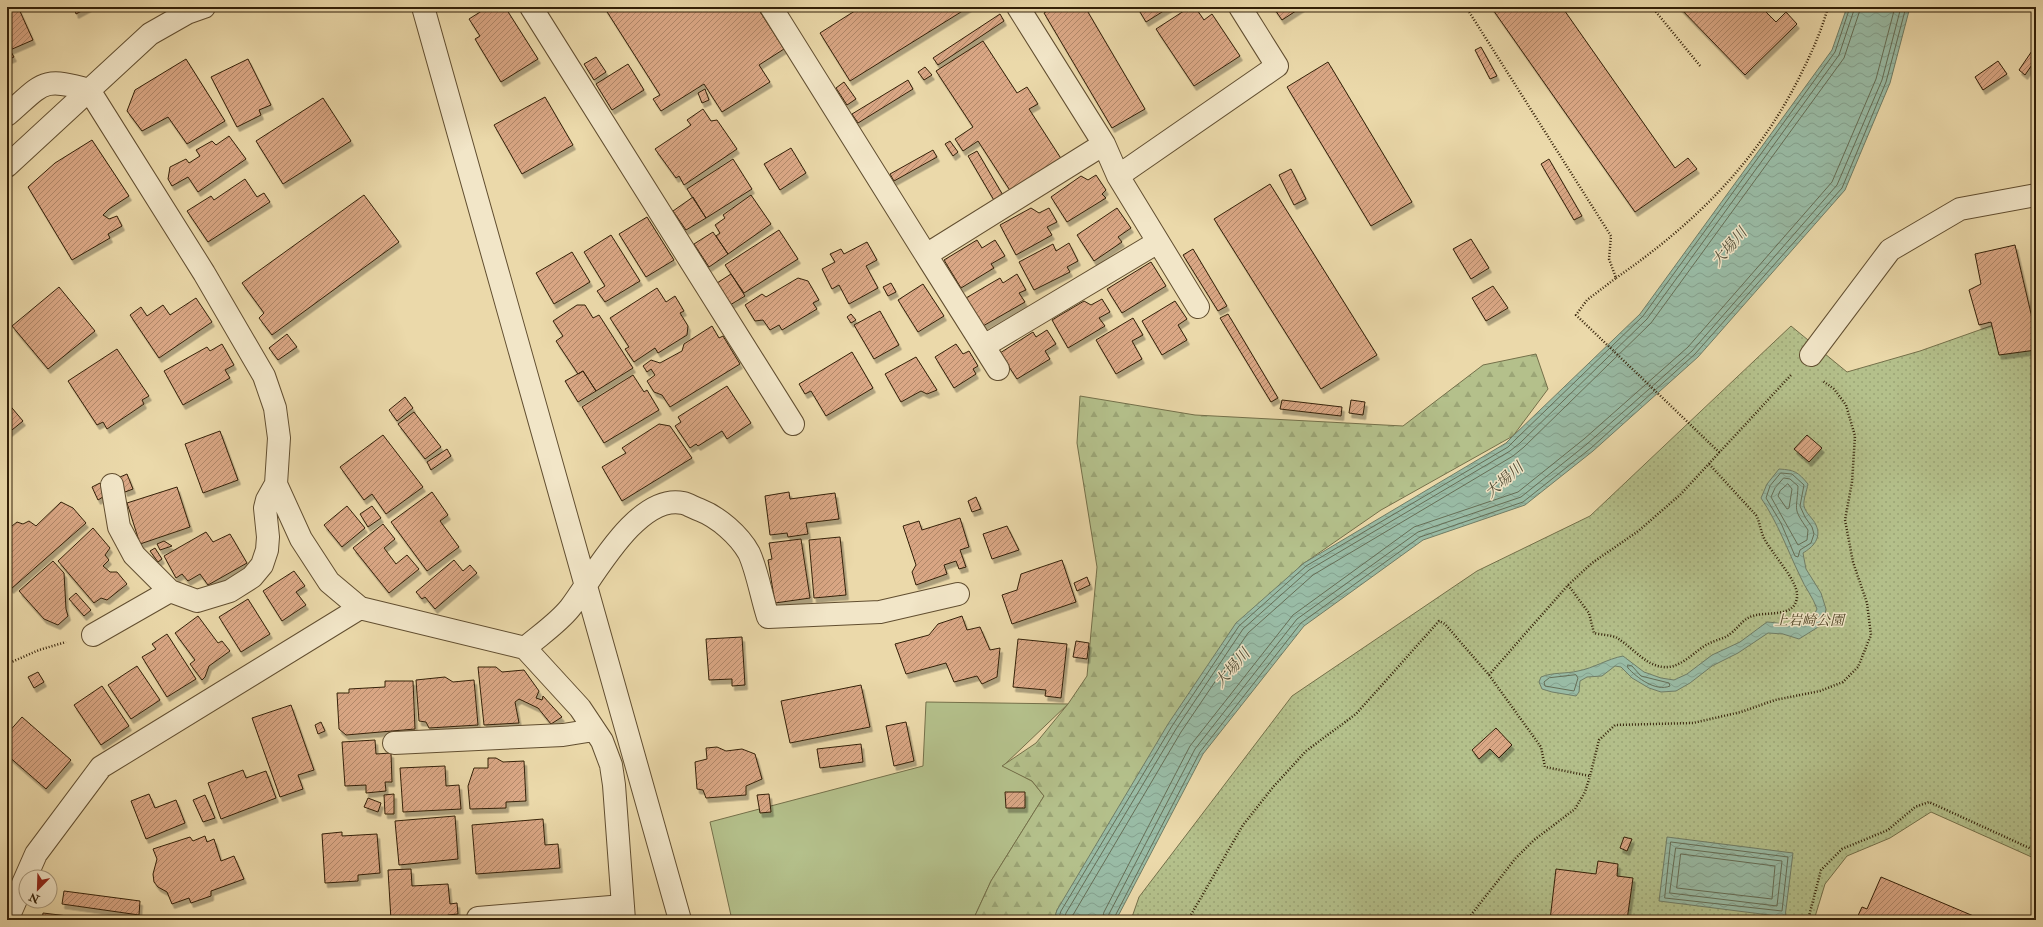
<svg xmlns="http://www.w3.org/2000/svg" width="2043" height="927" font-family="'IM FELL Double Pica','Noto Serif JP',serif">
<defs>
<pattern id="forest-firs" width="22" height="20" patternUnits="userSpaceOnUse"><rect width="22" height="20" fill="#b4c08b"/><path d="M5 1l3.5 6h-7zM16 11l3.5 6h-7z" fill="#9ba576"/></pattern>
<pattern id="park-dots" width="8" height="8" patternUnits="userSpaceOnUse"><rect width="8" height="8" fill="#b4c08b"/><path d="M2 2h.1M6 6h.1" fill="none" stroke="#9ba576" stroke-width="1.8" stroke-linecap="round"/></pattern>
<pattern id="water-waves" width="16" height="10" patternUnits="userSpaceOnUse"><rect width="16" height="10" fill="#99bba5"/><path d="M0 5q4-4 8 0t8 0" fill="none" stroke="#84a08d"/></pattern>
<pattern id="building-hatch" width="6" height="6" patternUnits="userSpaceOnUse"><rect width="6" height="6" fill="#daa785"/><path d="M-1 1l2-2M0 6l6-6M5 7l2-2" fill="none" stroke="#b1886b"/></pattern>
<filter id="shadow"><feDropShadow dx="2.5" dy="4.5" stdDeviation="0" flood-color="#0004"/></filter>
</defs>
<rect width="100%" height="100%" fill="#ebd9aa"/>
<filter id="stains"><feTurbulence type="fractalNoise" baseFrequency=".005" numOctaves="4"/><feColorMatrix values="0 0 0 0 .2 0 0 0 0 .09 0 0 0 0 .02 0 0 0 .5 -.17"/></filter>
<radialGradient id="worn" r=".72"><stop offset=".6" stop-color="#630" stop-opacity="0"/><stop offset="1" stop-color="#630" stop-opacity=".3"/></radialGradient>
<path fill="#b4c08b" stroke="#74704a" d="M926,702L1068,704L1003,766L1032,781L1044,796L991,881L973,920H732L710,822L923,766Z"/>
<path fill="url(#forest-firs)" stroke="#74704a" d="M1536,354L1548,389L1513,436L1381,510L1300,566L1064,900L1057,910L1054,920H973L991,881L1044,796L1032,781L1002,766L1036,743L1068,704L1087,676L1097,567L1077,443L1080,396L1195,415L1403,426L1483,365Z"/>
<path fill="url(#park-dots)" stroke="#74704a" d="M2036,310V859L1931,812L1890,838L1847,856L1825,884L1814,920H1131L1139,897L1292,696L1477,571L1590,516L1791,326L1847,372L1920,351Z"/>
<path fill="url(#water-waves)" stroke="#707d66" d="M1847,7H1910L1890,83L1845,190L1698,357L1593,451L1525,505L1423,540L1304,626L1203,754L1116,920H1054L1057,910L1168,724L1236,623L1304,563L1506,443L1513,436L1640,314L1832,50Z
M1779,469C1795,470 1798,472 1808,484C1807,490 1803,500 1804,506C1806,514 1813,518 1816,525C1822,538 1813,547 1803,553L1806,569L1821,593L1826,609L1823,624L1799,639L1783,634L1768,633L1738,653L1712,666L1690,683L1676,691L1661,692L1649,688L1632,678L1621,667L1615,666L1602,676L1587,677L1580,681L1579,692L1576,696L1552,692L1542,689L1539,682L1541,677C1553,672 1566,674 1578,671C1594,668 1607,659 1623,656L1644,672L1661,678L1674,680L1687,674L1712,655L1740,642L1767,622C1788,623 1806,634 1817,609C1813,597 1805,588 1800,576C1787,549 1778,523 1761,498L1767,484Z
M1667,837L1793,853L1785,917L1659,901Z"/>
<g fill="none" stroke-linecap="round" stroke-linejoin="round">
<path stroke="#666e56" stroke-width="1" d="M1781,473L1792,474L1804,485L1800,506L1805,517L1812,527L1814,534L1811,543L1800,550L1798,557L1795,556L1781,523L1766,498L1770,486Z
M1784,478L1790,479L1798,486C1797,512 1792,507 1808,530L1807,540L1798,545L1771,497L1775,488Z
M1788,484L1792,489L1789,508L1787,509L1778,496L1780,491Z
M1628,665L1632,666L1641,676L1669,683L1670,686C1656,692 1637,678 1628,668Z
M1576,675L1578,678L1574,691L1545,686L1544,682L1549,678Z
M1671,842L1788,857L1782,911L1665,898Z
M1676,848L1782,861L1777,906L1670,893Z
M1681,854L1775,866L1772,899L1677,888Z
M1058,920L1061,911L1172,726L1239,626L1306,566L1508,447L1516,439L1643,316L1835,52L1850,7
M1064,920L1066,913L1176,729L1243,629L1309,570L1510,451L1520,443L1647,319L1839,55L1855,7
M1070,920L1181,732L1248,633L1313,575L1513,456L1524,447L1651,323L1844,58L1861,7
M1102,920L1104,912L1190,746L1293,615L1414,527L1518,492L1584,439L1688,347L1832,182L1876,79L1895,7
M1108,920L1109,914L1195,749L1297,619L1418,532L1521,497L1587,444L1692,351L1837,185L1882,80L1901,7
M1113,920L1200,752L1301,623L1420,537L1523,502L1591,448L1695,354L1842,188L1886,82L1906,7"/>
</g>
<path fill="url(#building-hatch)" stroke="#332008" filter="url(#shadow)" d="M7,7H18L33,40L10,50L14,57L7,60Z
M74,7H89L76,14Z
M488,7H505L538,59L501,82L475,39L480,36L469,19Z
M604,7H757L784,49L759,65L770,82L722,112L704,84L661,111L653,99L660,95Z
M861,7H969L850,81L820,33Z
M1054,7H1085L1145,109L1112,128L1044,13Z
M1137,7H1170L1146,22Z
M1190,7H1195L1204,20L1212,14L1240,56L1194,86L1156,29Z
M1273,7H1302L1282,20Z
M1491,7H1562L1675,168L1688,158L1697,169L1635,212Z
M1679,7H1761L1776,22L1786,12L1797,24L1745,75Z
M1000,14L1004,21L938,65L933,58Z
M983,41L1017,93L1027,87L1038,104L1029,109L1062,160L1011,192L978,141L963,151L955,139L973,127L936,71Z
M2036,45V59L2025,75L2019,70Z
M1481,47L1497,76L1490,79L1475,50Z
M596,57L606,72L594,80L584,64Z
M186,59L225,121L187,144L168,117L142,131L127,111L135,90Z
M248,59L271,105L259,110L261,115L237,127L211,77Z
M1998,61L2007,74L1983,90L1975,77Z
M1328,62L1412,202L1371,226L1287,87Z
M628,64L644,90L612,110L596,84Z
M925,67L932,75L924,80L918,72Z
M908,80L913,89L858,123L852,114Z
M844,82L856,99L847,105L836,88Z
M705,89L709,100L702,103L698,93Z
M545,97L573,145L522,174L494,125Z
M323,98L351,141L283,184L256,141Z
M703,109L711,121L717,120L737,149L684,185L679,176L676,178L655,149L691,125L687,120Z
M229,136L246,159L198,192L188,177L172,186L168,179L170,167L186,159L189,163L200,156L196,150L212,141L216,145Z
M92,140L129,196L109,209L103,215L109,219L117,216L122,226L108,234L110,238L72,260L28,187L55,163Z
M950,141L958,152L953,156L945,144Z
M791,148L806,173L780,190L764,164Z
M933,150L937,157L894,181L890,174Z
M977,151L1004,197L995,202L968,156Z
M733,159L752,189L706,218L687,189Z
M1549,159L1582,216L1574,220L1541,164Z
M1291,169L1306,199L1294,205L1279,175Z
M1096,175L1106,190L1102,194L1106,198L1067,222L1051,197L1081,176L1088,180Z
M245,179L257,197L264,193L270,202L208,242L187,211L211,196L214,200Z
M1270,184L1377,355L1321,389L1214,219Z
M364,195L399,242L272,335L259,318L264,313L242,283Z
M751,195L771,224L728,254L716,236L720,233L715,225L725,218L723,215Z
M693,197L706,218L686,230L673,211Z
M1031,208L1039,213L1049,208L1057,222L1047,227L1052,235L1016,255L1000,225Z
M1117,208L1131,228L1118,237L1122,242L1094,261L1077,235Z
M647,217L674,260L646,277L619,234Z
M779,230L798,259L744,293L725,265Z
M713,232L728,254L709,267L694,244Z
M611,235L640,281L605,302L597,291L605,286L584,252Z
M1471,239L1489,268L1471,279L1453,249Z
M977,240L982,248L995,240L1005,256L991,264L994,268L961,288L944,260Z
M867,242L877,260L866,266L878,288L849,304L839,285L832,289L822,269L835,262L830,254L841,249L844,254Z
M1069,243L1078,261L1067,267L1070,272L1034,290L1019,262L1053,244L1056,251Z
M2015,245L2036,335V350L1999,355L1991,322L1979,325L1969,290L1981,284L1975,254Z
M1193,249L1227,306L1218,311L1183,255Z
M572,252L590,282L554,304L536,273Z
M1151,262L1166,286L1122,313L1107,289Z
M731,274L745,296L730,305L717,283Z
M1017,274L1026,290L1019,293L1025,302L983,326L966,298L1000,278L1003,283Z
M798,278L808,281L819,300L813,303L817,309L782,330L779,325L770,330L763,320L755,321L745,305L762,294L766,297Z
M891,283L896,292L888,296L883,287Z
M923,284L944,316L918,332L898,300Z
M1493,286L1508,308L1486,321L1472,298Z
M59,287L95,331L48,369L12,326Z
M657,288L666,302L675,296L684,311L680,313L688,326L687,335L658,353L655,348L634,362L625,349L629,347L610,318Z
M196,298L212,322L159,358L130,315L141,307L147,316L163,305L170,315Z
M1102,299L1110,312L1099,318L1105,326L1068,348L1052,320L1084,301L1091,305Z
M1175,301L1187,319L1178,325L1187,340L1162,355L1142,321Z
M577,305H585L593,318L599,315L633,368L596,391L583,371L578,374L556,341L563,336L553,321Z
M880,311L899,345L874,359L854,325Z
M851,314L856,320L851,323L847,317Z
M1228,314L1278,398L1271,402L1220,318Z
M1133,318L1143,335L1132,341L1142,359L1116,374L1096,340Z
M712,326L719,338L723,336L740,364L670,407L662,395L654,392L647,381L655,375L651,369L647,372L643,366L651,360L660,363L682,351L684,344Z
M1047,330L1056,344L1045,351L1050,359L1017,379L1000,353L1033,332L1036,337Z
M287,334L297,347L278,360L269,348Z
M222,344L234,365L225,370L230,378L183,405L164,371L207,347L210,351Z
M956,344L963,354L969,351L978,366L973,369L976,374L954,388L935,357Z
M117,349L149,396L142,400L144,404L107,429L103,422L97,425L68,381Z
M852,352L873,388L826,416L811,391L805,394L799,384Z
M916,357L937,390L927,394L921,391L901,402L885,374Z
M583,371L596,391L578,402L565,381Z
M633,375L644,392L647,390L659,410L604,443L582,407Z
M727,386L751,423L727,439L722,431L698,446L696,444L690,448L675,426L681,422L678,417Z
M405,397L413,408L397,421L389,410Z
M1282,400L1342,407L1341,416L1280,409Z
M1351,400L1365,402L1363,415L1349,413Z
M7,402L23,421L7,434Z
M414,412L441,447L425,459L398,424Z
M659,424L670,426L692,458L622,501L602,467L626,453L622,448Z
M220,431L238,480L203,493L185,444Z
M383,435L423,487L386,514L372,494L364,500L340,467Z
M1807,435L1822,448L1809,462L1794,449Z
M447,449L451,456L431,470L427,462Z
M127,474L133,489L125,492L120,477Z
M100,483L106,495L98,500L92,487Z
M177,487L190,527L140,544L127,503Z
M432,492L448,515L440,521L459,547L427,571L391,522Z
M789,492L790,499L835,493L839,519L806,523L808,534L788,537L787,533L770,535L765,496Z
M976,497L981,509L972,512L968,501Z
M61,502L73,508L86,523L11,589L7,585V530L17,522L23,524L29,521L36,526Z
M347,506L365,528L342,547L324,525Z
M372,506L381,518L368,527L360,514Z
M960,518L969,547L960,550L966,567L959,569L956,561L944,565L947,574L916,585L912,572L916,565L903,526L919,521L922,530Z
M383,524L395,539L384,548L396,564L407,555L419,569L389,593L353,548Z
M1007,526L1019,550L992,559L983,534Z
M93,528L110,548L105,555L109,560L103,566L110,572H117L127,584L107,600L101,598L94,603L58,561Z
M206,532L213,542L230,534L247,563L208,585L200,574L188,581L182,574L176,578L164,556Z
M840,537L846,595L814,598L809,540Z
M801,539L810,598L775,603L768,560L772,559L769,543Z
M164,541L172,546L160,550L157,544Z
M155,548L162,559L158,562L150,551Z
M454,560L463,571L470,565L477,573L435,609L425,597L422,599L416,592Z
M1062,560L1076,602L1012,624L1002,595L1017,590L1021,574Z
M53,561L64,573L66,609L68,616L58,625L44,619L19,591Z
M294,571L305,586L296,592L306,605L282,621L263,591Z
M1087,577L1090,585L1077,591L1074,583Z
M76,593L91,610L84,616L69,599Z
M248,599L270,634L241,652L219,617Z
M198,616L218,643L222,641L230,651L209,666L205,677L202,680L190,664L195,660L175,633Z
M962,616L967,630L980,627L990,650L1000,648L997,677L982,684L977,676L954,682L946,663L906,674L895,644L929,635L938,624Z
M167,634L196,679L167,697L142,657L156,649L152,644Z
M742,637L745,685L732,686V679L709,680L706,639Z
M1018,639L1067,644L1061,698L1045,696L1046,690L1013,687Z
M1076,641L1089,643L1087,659L1073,657Z
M137,666L160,700L131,719L108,685Z
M478,667H496L502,672L524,670L539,691L536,698L542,700L543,696L562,717L551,724L538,708L519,699L515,702L519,723L484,725Z
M38,672L44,682L34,688L28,677Z
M445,677L453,682L474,680L478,725L429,728L426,722L419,721L416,680Z
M385,681H413L415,729L346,735L339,729L337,693H349V689L385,687Z
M861,685L870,727L790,743L781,701Z
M102,686L129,726L101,745L74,705Z
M291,705L314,770L298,775L303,789L280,797L252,718Z
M22,717L71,760L46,789L7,755V734Z
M321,722L325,731L318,734L315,725Z
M906,722L914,761L894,766L886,726Z
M1496,728L1512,745L1499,758L1490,749L1479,759L1472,750Z
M375,740L376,754L391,753L392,782H385L386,791L366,793V785L345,786L342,742Z
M861,744L863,762L820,768L817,749Z
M717,747L726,751L742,749L755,754L762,779L746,786V795L706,798L703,790L697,789L695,762L707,759L706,748Z
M488,758H496L503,762L524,761L526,801L506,802V808L470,809L468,786L474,768H488Z
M445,766L446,786L459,785L461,809L403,812L400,768Z
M243,770L246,778L266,771L276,798L221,819L208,783Z
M1005,792H1025V808H1006Z
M149,794L155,808L176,800L185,823L146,839L131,801Z
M394,794V814H385L384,795Z
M769,794L771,812L760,813L757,795Z
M205,795L215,818L203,822L193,800Z
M368,798L381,803L378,812L364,807Z
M455,816L458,859L399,865L395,821Z
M543,819L545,845L558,844L560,868L476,874L472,825Z
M342,832V836L377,834L380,873L358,875V881L325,883L322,834Z
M205,836L207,842L214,839L221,861L234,856L244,879L211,891V896L191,903L189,898L172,904L167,892L158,887L154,882L153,874L157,859L153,849L190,837L193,841Z
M1624,837L1632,839L1627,851L1620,848Z
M1598,861L1618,864L1617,876L1633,878L1627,920H1550L1556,869L1596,874Z
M411,869L412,886L448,884L450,904L457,903L458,914L448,915V920H391L388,870Z
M1881,877L1983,920H1856L1862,907L1867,909Z
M64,891L140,901L139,915L62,904Z
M43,913L101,920H42Z"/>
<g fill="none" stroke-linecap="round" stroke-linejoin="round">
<defs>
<path id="minor" d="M423,7L680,920
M531,7L793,424
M771,7L926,255L1104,144
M1018,7L1104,144L1118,176L1198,307
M7,115C43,84 41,76 89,90L204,273L264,376L275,408L279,438L276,484L301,539L329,582L360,608L525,648L580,708L602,741L611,765L614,785L624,920
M7,166L150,34L187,13L204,7
M1118,176L1277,66L1240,7
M926,255L998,369
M984,346L1158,242
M1811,355L1890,250L1960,209L2036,195
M112,485L119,527L134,555L170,591
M93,635L170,591L197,601L230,591L252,577L262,565L267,550L268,537L265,508L267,500L276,484
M525,648C540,635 558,623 570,608C593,578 637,493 683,503C688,504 694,508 700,510C718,517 739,535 749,553C757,570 762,599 768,617L880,612L958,594
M394,743L563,735L594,730
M7,920L36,854L101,767L360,608
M478,920V918L623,906"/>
</defs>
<use href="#minor" stroke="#614e30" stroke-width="24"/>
<path stroke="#332008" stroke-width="2.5" stroke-dasharray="1 2" stroke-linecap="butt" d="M1466,7L1611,236L1609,259L1616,278L1587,300L1576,315L1720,453
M1652,7L1701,67
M1616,278C1694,224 1755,164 1798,80C1810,56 1821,33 1828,7
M1568,585L1589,613L1594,633C1601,635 1613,635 1617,638C1632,647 1645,665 1663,667C1681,669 1694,651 1708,644C1715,640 1724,639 1730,634C1737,629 1741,622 1748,618C1762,609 1797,621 1797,595C1797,579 1771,553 1764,538C1760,530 1760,522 1756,515L1709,464
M7,664L39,650L66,642
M1489,675L1568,585L1592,563L1637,532L1680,495L1791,375
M1188,920L1243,825L1274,786L1306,751L1356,714L1439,621L1445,624L1489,675L1541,747L1545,767L1590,776L1599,740L1615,725L1693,723L1741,712L1775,700L1820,691L1843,682L1858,667L1871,635L1867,603L1853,562L1845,520L1852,482L1855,436L1846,405L1834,389L1823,381
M1467,920L1515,859L1534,840L1575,809L1585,792L1590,776
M1808,920L1821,870L1842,849L1888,830L1915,807L1929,802L2036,851"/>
<use href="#minor" stroke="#f2e6c8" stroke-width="22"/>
</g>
<g text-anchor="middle" stroke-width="3" stroke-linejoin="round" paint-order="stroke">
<g font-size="14" font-style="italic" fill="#534829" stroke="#f2e6c8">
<text x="1809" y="625">上岩崎公園</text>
</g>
<g font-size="15" font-style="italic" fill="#524e37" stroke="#f2e6c8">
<text transform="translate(1729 247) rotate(-49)" y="5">大場川</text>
<text transform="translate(1504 480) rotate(-42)" y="5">大場川</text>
<text transform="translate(1232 668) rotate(-49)" y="5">大場川</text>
</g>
</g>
<rect width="2043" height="927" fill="none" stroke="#ebd9aa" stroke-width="24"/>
<rect x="8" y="8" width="2027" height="911" fill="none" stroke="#332008" stroke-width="2"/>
<rect x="12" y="12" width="2019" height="903" fill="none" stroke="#332008"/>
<g transform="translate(38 889) rotate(203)"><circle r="19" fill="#f2e6c8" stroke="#a6977b"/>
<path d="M0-3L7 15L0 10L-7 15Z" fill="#8f2418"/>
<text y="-6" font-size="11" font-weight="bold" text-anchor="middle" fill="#332008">N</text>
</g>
<rect width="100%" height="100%" filter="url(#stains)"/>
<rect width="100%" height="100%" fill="url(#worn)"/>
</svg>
